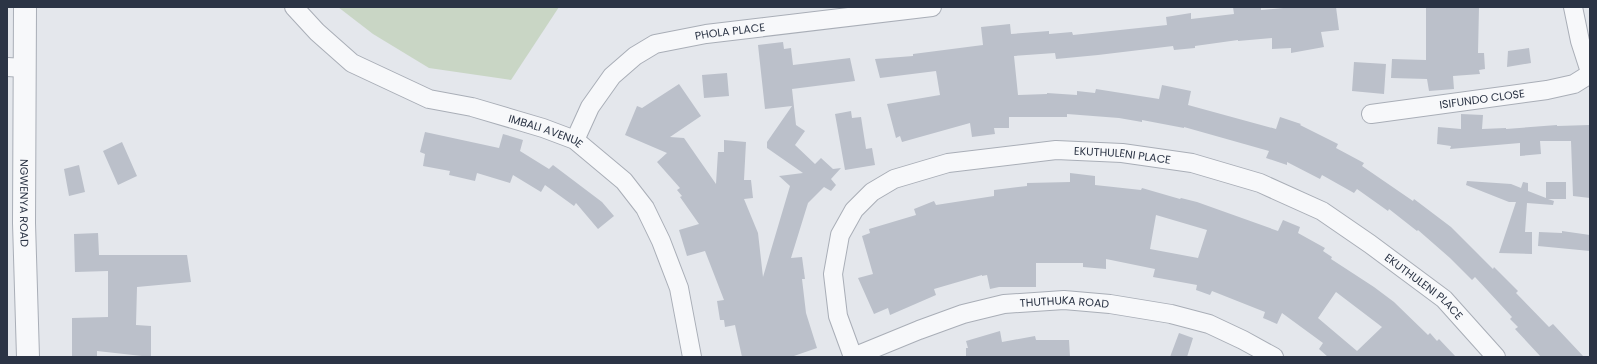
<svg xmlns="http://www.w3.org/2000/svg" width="1597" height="364" font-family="Poppins,sans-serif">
<rect width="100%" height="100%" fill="#e4e7ec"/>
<path fill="#c9d6c5" d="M338,7H559L511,80L429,68L373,34Z"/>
<path fill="#bbc0ca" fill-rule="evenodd" d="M1233,7H1261V10L1294,7H1336L1339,30L1321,32L1324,47L1291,53V48L1272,49V38L1238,41V40L1195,46V48L1174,50L1173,46L1098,55L1056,59L1055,53L1014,56L1018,95L1047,94V93L1077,95V91L1095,93L1096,89L1159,99L1162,85L1191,91L1188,105L1276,129L1280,117L1301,124L1300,125L1338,144L1336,148L1364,163L1362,166L1413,201L1414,199L1451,227L1493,269L1494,267L1518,291L1516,293L1549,327L1553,324L1584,357H1541L1515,329L1518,327L1510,319L1512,317L1475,277L1472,280L1450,258L1418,230L1417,231L1389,209L1388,211L1357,189L1354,193L1322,175L1320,179L1287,162V165L1266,158L1269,151L1184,127V128L1142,120V122L1119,118L1067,114V117H1009V128H994L995,134L972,137L970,123L902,142L900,136L896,138L887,104L940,95L936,71L880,78L875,59L913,56V54L983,45L981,27L1010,24L1011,34L1049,31V34L1072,32L1073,35L1167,25L1166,17L1191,13V19L1234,14Z
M1426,7H1479L1478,53H1484L1485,69L1479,70L1480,74L1453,76L1454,89L1429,91L1427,79L1391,78L1392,59L1426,60Z
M783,42L784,49L791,48L793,65L850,58L855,81L792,89L796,125L805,131L795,145L815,164L821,158L833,169L841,168L831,179L836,185L831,191L824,187L808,203L791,258L802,257L805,279H802L806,313L817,348L791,357H742L735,325L725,327L724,320H720L717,301L724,300L705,251L687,256L679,230L699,224L680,197L682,196L677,190L680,188L657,162L667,153L625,135L637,106L642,108L679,84L701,116L670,137L684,138L716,184L718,152H724V140L746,142L744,180H751L753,198L744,199L758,233L763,277L790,186L779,176L803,173L767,148V142L792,106L765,109L758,45Z
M1529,48L1531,63L1507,67L1508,51Z
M1354,62L1386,64L1384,94L1352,91Z
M727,73L729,96L704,98L702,75Z
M851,111L852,118L861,117L866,149L872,148L875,165L845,170L835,114Z
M1461,114L1483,115L1482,129L1506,128V129L1557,125V126L1589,125L1590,198L1573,196L1571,141H1540L1541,154L1520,156V143L1450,149L1451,146L1437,144L1438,127L1461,129Z
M425,132L499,148L503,134L523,140L520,151L549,169L553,165L602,202L614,216L598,229L576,203L574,206L545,185L541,192L513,175L510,183L477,173L475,181L449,175L450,171L423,166L425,154L420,152Z
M122,142L137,176L118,185L103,151Z
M79,165L85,192L69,196L64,169Z
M1070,173L1095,176V185L1141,190L1142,188L1180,199L1181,198L1197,202L1278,231L1283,220L1300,227L1298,233L1325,248L1323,251L1332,257L1331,259L1374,287L1394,302L1428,335L1430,333L1437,341L1439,339L1456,357H1328L1319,349L1323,343L1282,313L1277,324L1263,318L1265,312L1212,291L1210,295L1196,290L1197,285L1153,277L1155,269L1106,259V269L1083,267V263H1036V287H999L990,289L987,275L982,276V275L934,289L936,295L890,315L888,308L874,314L858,278L873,274L862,236L870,233L869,229L916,215L914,209L934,201L936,205L994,196V190L1027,186V183L1070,182ZM1156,215L1207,230L1198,258L1150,249ZM1336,292L1382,327L1357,351L1318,318Z
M1467,181L1511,184L1521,188L1523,182L1528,183V191L1546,198V182H1566V199H1548L1554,201L1553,205L1527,203L1525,232H1532V254L1499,253L1516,202H1509L1466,185Z
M1562,231L1590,235V251L1538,246L1539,232L1562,233Z
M98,233L99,255H187L191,282L137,287L136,325L151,326V357L97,351V356H72V318L108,317V271L75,272L74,234Z
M1000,331L1002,342L1035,336L1036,340H1069L1070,357H966V348H968L966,341Z
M1179,333L1193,338L1187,357H1170Z"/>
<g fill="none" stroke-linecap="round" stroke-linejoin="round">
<defs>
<g id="minor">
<path id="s1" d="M294,7L317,32L352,63L429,99L472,107L543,128L575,140L624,181L645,208L661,241L679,288L692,357"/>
<path d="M1573,7L1580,41L1590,72"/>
<path d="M7,67L25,68"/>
<path id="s2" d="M1371,114L1547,90L1574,84L1590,74"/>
<path id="s3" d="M575,140L590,107L612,76L635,56L655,44L706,34L932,7"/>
<path id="s4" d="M853,357L838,316L833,274L840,235L854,210L872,192L894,179L948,163L1056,150L1122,153L1192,163L1260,183L1322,211L1370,244L1444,299L1496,357"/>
<path id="s5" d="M853,357L919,330L963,314L1004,304L1064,300L1110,304L1171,314L1209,324L1243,340L1274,357"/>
</g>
<g id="tertiary">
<path id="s6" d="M25,7L24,223L28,357"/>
</g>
</defs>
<use href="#minor" stroke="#a9aeb7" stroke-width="20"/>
<use href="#tertiary" stroke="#a9aeb7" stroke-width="24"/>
<use href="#minor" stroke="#f7f8fa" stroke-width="18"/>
<use href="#tertiary" stroke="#f7f8fa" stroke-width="22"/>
</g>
<g text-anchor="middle" stroke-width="3" stroke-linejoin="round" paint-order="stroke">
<g font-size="11" fill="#2b3445" stroke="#f4f6f9">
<text dy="4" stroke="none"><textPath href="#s3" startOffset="204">PHOLA PLACE</textPath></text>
<text dy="4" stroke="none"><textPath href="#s2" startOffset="112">ISIFUNDO CLOSE</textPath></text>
<text dy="4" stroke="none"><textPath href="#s1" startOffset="287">IMBALI AVENUE</textPath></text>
<text dy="4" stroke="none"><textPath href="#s4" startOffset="437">EKUTHULENI PLACE</textPath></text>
<text dy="4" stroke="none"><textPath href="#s6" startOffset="196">NGWENYA ROAD</textPath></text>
<text dy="4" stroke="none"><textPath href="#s4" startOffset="773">EKUTHULENI PLACE</textPath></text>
<text dy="4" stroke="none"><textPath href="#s5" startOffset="221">THUTHUKA ROAD</textPath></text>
</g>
</g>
<rect width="1597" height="364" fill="none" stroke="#2b3445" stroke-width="16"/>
</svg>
